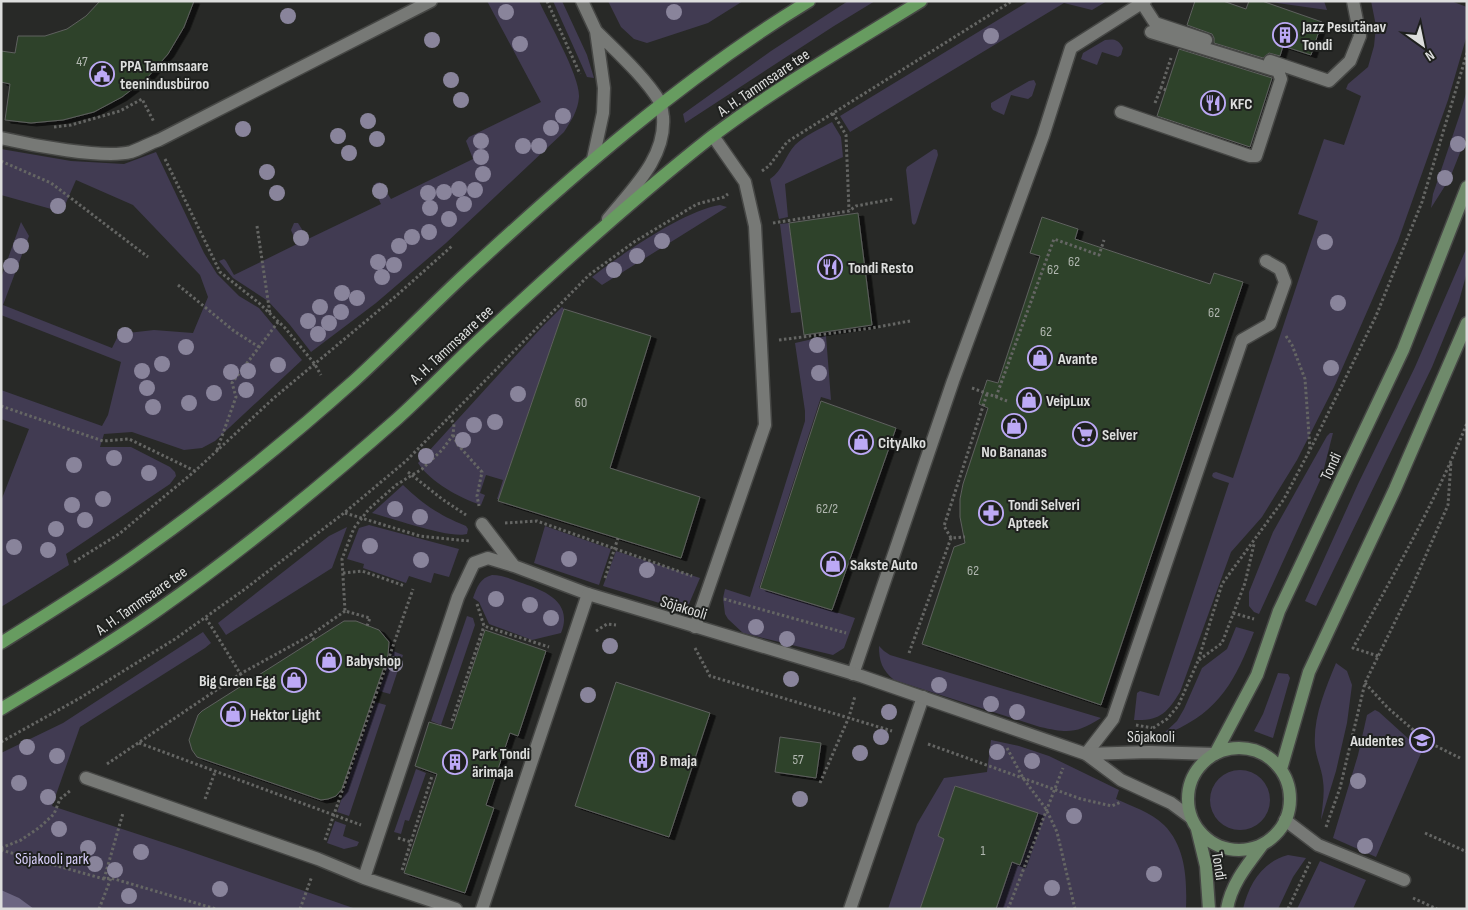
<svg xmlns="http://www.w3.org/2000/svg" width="1468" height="910" font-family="'Sofia Sans Condensed',sans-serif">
<defs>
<filter id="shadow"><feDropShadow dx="5.5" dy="3" stdDeviation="0" flood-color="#0009"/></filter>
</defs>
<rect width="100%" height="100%" fill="#282927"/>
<path fill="#413b52" d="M487,1H539C549,23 580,76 579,97C578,111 571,121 564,132L446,243L376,303L311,352L290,325L268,301L233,278L219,261L224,259L226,261L234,275L297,244L291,230L294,223H298L308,239L381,204L374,190L373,186L376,183L380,182L391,199L473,159L466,141L469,137L541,102Z
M553,1H562L587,55L594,78L587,77Z
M608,1H743L708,23L647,43L634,39L621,27Z
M848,1H875L834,26L685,123L683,114L771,51Z
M1029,1H1107L1092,10L1064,3L850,132L840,116Z
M1268,1H1324L1327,10L1270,2Z
M1371,1H1451L1467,7V35L1448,100L1398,241L1334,387L1297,460L1262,517L1231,552L1180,692C1167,713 1160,721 1134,720L1137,693L1140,691L1159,696L1229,483L1214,478L1212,476L1213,473L1216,472L1233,478L1318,221L1298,214L1324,139L1344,145L1361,96L1346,89L1348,84L1368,67L1374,46L1376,26Z
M1105,40C1114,39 1118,39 1123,48L1121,55L1118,57L1102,52L1097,65L1081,59L1083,53Z
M1034,80L1036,84L1032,96L1028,99L1011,95L1004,115L993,110L991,107V103L1029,81Z
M1467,90V135L1450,178L1431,208L1433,194L1460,114Z
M832,122L841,137L843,157L785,184L788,217L779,219L770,179C783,170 785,156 795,145C805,135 820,129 832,122Z
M1,149L71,161L124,164L156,152L204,253L217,274L239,296L259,308L302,360L215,441L202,448L184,450L132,432L104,434L100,447H131L170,467L175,472L176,476L170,484L66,554L69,565L1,607V501L29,429L1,419V390L102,426L108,415L121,362L1,315V278L21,222L29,236L3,305L112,348L119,334L154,330L193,333L208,297L200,275L133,205L76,180L62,212L1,195Z
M934,149L937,150L938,155L916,223L914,225L912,223L906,170L907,167Z
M720,205L727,207L602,285L592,277C622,254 683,211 720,205Z
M789,223L801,312L791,313L780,224Z
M1467,247V272L1459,301L1432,367L1316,606L1305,601L1358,484L1415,367Z
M562,307L564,309L499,499H497L503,480L486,475L480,493L485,495L481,505C460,498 430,482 418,463L542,327Z
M826,336L831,400L821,397L759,588L855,618L844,648L833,655L743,633L728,619L725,614L723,598L725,589L750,597L805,421V411L795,343Z
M1330,433H1333L1322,476L1259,614L1254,612L1249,606V592L1273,532L1327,436Z
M403,485C424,505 439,515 466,526L468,529L467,534C450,539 391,518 372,513Z
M369,525L459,549L449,577L434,573L431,583L409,576L406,583L363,568L364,564L347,559L359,528Z
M545,526L611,549L599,585L534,563Z
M347,527L332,568L226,635L218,623L329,536Z
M616,551L700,578L686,611L603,586Z
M492,575C502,575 511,579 519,582C543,590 574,601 561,633L532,640L489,624L479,602L473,598C477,587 480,578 492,575Z
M467,616L473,618L475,625L441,725L431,721Z
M1236,627L1254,632C1236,679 1220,711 1171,732L1172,734L1160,737L1177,721L1184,709L1202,668L1227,649Z
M203,632L211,643L205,648L80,727L52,806L183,849L356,909H1V753L63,723Z
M879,646L884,651L890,655L1101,718C1076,734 1068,733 1040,727L894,680C882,670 879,661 879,646Z
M393,651L403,655L390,694L379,691Z
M1336,663L1347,671L1352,685L1347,723L1336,771L1321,820C1322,807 1325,794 1323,781C1322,769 1316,758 1315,746C1313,717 1325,690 1336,663Z
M1278,673L1288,674L1290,678L1273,738L1254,731L1263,714Z
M375,702L386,705L349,816L337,812Z
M1375,710L1379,712L1422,751L1376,857L1333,838L1358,755L1367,715Z
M991,740L1019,746L1049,756L1119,790L1116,799C1131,806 1151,812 1164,825C1186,847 1187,880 1186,909H996L1012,862L1020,865L1037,813L955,786L938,836L944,839L920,909H888L917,824L944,778L987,772Z
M416,769L426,773L409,821L405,820L401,834L394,832Z
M1210 800a30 30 0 1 1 60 0a30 30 0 1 1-60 0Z
M335,821L346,825L343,836L359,842L357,846L344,849L327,843Z
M1288,855L1306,858L1293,877L1278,909H1243C1249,884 1262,862 1288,855Z
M1320,861L1366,880L1353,909H1297Z"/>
<path fill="#6c6682" d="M1,890L19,898L34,909H1Z"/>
<path fill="#2e422b" stroke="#5e605e" filter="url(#shadow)" d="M100,1H194L184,27L168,54L147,78L122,97L94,112L63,120L31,123L5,120L10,84L1,82V51L15,53L18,36H45L67,29L86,16Z
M1195,1H1223L1246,9L1249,1H1262L1322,22L1311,55L1283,46L1280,56L1269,53L1263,58L1214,43V38L1212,34L1187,25Z
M1179,49L1272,78L1250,147L1157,116Z
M858,213L872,325L804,335L789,223Z
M1042,217L1078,229L1075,239L1210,284L1214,273L1243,282L1101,705L922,644L954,547L965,543L960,517V499L963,484L988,408L979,404L987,380L998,383L1040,256L1030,253Z
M564,309L651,336L610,468L700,497L681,558L498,501Z
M821,401L896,428L832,610L760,588Z
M344,621H356L379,630L389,642L388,655L342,789L336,796L328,799L321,800L197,757L192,750L189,740L198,715L202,711Z
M485,630L546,651L518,736L510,733L486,805L494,808L465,893L404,873L437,774L415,766L429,722L452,729Z
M616,682L710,713L669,837L575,806Z
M780,737L821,743L816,778L775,772Z
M955,786L1038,813L1020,865L1012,862L996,909H920L944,839L938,836Z"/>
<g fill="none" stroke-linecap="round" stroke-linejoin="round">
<defs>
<path id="lane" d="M582,1L596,31L604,88L603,113L593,159
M1142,3L1155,23L1206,40
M596,31C616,51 645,77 660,102C662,106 662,112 663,117C666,158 632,189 608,219
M1270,61L1329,81L1350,61L1360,36L1353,1
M1121,112L1250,156H1256L1281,79L1278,71L1151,32
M1,138C31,145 103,159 131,152C140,149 150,143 159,140L431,1
M482,524L514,566L588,594
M695,627L765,425L755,226L745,182L713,136
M853,674L953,381L1043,136L1071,48L1145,1
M1086,754L1113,719L1242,340L1270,324L1285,282L1280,269L1266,261
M86,778L318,859L364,878L456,909
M1285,820L1318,845L1404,880
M364,878L458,597L474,563L488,558L514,566
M850,909L923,697"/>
<path id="street" d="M1086,754L1149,752L1215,754
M482,909L588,594L861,676L1086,754L1121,780L1171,803L1190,817"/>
<path id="secondary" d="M1188 799a51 51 0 1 1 102 0a51 51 0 1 1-102 0Z
M1215,754L1257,675L1279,611L1403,350L1467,187
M1281,769L1309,672L1395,489L1467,323
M1197,829L1206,866L1209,909
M1227,909C1231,884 1248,864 1263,844"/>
<path id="primary" d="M1,643C47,614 93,586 136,555C212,501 286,442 355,380C391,347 425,312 460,279C569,178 681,79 809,1
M1,709C53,678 105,647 155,612C239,553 320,487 397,419C429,390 458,359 490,330C561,264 634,198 710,138C777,87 850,45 921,1"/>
</defs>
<use href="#lane" stroke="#464745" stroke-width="15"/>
<use href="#street" stroke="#464745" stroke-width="15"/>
<use href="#secondary" stroke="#464745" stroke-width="15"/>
<use href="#primary" stroke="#464745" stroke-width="15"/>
<path stroke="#656664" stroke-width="3" stroke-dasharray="2.5 2.5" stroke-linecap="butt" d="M547,1L580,74
M1166,90L1161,88L1171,58
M1155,103L1161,88
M833,113L846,135L849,210
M54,127L71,125L120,111L142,99L154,122
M165,159L220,272L259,303L285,328L314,363L321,375
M1,161L51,183L148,257
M762,171L769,166L787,142L1012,1
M773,223L849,211L856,206L893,199
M257,226L270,314
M178,285L234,331L259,347
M1286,336L1292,345L1305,379L1310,450
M779,340L872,328L910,321
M972,388L1007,401
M996,397L1054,239L1099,255L1104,240
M1,406L103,441L129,439L195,471
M453,435L458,445L482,472L477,496L479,506
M217,450L236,397L232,383L278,322
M408,472L442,499L466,515
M345,513L420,536L470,541
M505,523L537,521L692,576
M951,538L944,526L987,394
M74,562L119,534L195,471L275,397L396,296L452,246
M343,573L362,571L405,586
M605,578L618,538
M724,599L846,633
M477,604L484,626L549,647
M1233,613L1254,619
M206,618L246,683
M367,626L370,618L345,611L342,559L354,528L369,509L396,485L422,469L442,450L453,435L454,424L449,416
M596,631L607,624L616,625
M314,640L311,635L345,611
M695,648L710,676L892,731
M909,653L951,538L965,537
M1378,656L1353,648C1394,574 1436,501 1467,423
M1199,660L1222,643L1245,583L1254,544
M1365,683L1388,708L1426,741L1460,758
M452,721L484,626
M1136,725L1152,728
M1153,728L1167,719L1178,706L1198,661L1222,584L1284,499L1312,446L1376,316L1422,202L1467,53
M1,742L80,698L175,639L245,589L344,513L406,461L589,275L634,242L697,204L724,197L728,194
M139,743L361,825
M928,744L1081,799L1112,806L1121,802
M1007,748L1023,778L1046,809L1057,832L1075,909
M107,764L240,674L311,635
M820,783L849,717L855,696
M205,799L215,772
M1326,827L1340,788L1365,683L1411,589L1448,505L1451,462
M1425,833L1467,852
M398,838L411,842
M325,840L413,589
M1,848L21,840L40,827L54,814L60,799L71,790
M1,850L104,879L111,878L216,909
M402,870L432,776
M104,879L123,813
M1413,898L1437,909
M99,909L111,878
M300,909L312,876
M1008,909L1063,768
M1288,909L1310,862"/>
<use href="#lane" stroke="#777976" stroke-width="12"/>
<use href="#street" stroke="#777976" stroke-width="12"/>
<use href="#secondary" stroke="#6f8a6b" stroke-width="12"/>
<use href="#primary" stroke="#679c60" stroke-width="12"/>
</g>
<g fill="#89849b">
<circle cx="506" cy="12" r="8"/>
<circle cx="674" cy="12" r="8"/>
<circle cx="288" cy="16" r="8"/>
<circle cx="991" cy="36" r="8"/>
<circle cx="432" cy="40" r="8"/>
<circle cx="520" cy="44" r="8"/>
<circle cx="451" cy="80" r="8"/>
<circle cx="461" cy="100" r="8"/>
<circle cx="563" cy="116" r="8"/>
<circle cx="368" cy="121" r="8"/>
<circle cx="551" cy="128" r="8"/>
<circle cx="243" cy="129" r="8"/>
<circle cx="338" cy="136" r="8"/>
<circle cx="377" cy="139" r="8"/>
<circle cx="481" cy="141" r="8"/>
<circle cx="1458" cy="144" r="8"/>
<circle cx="523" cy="146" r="8"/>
<circle cx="539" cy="146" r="8"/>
<circle cx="349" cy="153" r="8"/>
<circle cx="481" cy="157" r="8"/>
<circle cx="267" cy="172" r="8"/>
<circle cx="483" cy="174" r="8"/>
<circle cx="1445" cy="178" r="8"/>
<circle cx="459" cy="189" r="8"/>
<circle cx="475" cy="190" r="8"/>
<circle cx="380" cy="191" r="8"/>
<circle cx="444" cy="192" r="8"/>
<circle cx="277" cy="193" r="8"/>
<circle cx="428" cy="193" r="8"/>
<circle cx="464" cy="204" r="8"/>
<circle cx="58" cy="206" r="8"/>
<circle cx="430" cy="208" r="8"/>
<circle cx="449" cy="219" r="8"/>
<circle cx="429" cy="232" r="8"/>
<circle cx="412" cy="237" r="8"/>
<circle cx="301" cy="238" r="8"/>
<circle cx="662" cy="241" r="8"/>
<circle cx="1325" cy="242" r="8"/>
<circle cx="21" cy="246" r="8"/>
<circle cx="399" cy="246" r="8"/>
<circle cx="637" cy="256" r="8"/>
<circle cx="378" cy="262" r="8"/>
<circle cx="394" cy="265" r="8"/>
<circle cx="11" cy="266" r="8"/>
<circle cx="614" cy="270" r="8"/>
<circle cx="382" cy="277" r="8"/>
<circle cx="342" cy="293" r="8"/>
<circle cx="357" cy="298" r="8"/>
<circle cx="1338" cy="303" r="8"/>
<circle cx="320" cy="307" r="8"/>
<circle cx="341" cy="312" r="8"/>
<circle cx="308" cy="321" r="8"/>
<circle cx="329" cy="323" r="8"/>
<circle cx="318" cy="334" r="8"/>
<circle cx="125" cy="335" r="8"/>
<circle cx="817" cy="345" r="8"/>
<circle cx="186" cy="347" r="8"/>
<circle cx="162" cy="364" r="8"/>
<circle cx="278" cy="365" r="8"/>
<circle cx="1331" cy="368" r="8"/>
<circle cx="142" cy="371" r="8"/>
<circle cx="248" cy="371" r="8"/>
<circle cx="231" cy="372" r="8"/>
<circle cx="819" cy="373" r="8"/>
<circle cx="147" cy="388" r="8"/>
<circle cx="246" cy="390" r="8"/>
<circle cx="214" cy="393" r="8"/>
<circle cx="518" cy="394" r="8"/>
<circle cx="189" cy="403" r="8"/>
<circle cx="153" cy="407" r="8"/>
<circle cx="495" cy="422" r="8"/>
<circle cx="474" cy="425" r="8"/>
<circle cx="463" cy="440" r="8"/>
<circle cx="426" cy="456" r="8"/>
<circle cx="114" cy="458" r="8"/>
<circle cx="74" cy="465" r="8"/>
<circle cx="149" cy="473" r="8"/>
<circle cx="103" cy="499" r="8"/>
<circle cx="72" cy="505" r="8"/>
<circle cx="395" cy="509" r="8"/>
<circle cx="420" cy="517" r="8"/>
<circle cx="85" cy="520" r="8"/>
<circle cx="56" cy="529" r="8"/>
<circle cx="370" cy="546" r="8"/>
<circle cx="14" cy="547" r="8"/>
<circle cx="48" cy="550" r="8"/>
<circle cx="569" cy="559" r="8"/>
<circle cx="421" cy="560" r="8"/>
<circle cx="647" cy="570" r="8"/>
<circle cx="496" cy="599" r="8"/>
<circle cx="530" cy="605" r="8"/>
<circle cx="551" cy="618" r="8"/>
<circle cx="756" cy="627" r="8"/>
<circle cx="787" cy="639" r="8"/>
<circle cx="610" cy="646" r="8"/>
<circle cx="395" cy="664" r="8"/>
<circle cx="791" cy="679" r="8"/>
<circle cx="939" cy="685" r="8"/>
<circle cx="588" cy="695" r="8"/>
<circle cx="991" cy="704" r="8"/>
<circle cx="889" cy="712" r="8"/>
<circle cx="1017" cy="712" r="8"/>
<circle cx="881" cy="737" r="8"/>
<circle cx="27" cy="747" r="8"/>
<circle cx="997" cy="752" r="8"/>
<circle cx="860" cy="753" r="8"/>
<circle cx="57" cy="756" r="8"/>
<circle cx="1032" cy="761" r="8"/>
<circle cx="1358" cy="781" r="8"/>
<circle cx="19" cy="783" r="8"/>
<circle cx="48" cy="797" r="8"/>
<circle cx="800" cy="799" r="8"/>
<circle cx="1074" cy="816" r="8"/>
<circle cx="59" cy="829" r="8"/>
<circle cx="1365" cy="846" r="8"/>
<circle cx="88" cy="848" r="8"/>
<circle cx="141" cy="852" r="8"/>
<circle cx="95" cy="864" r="8"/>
<circle cx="115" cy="870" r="8"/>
<circle cx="1154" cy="874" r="8"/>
<circle cx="1052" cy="888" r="8"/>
<circle cx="220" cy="889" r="8"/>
<circle cx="129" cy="896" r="8"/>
</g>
<defs>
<symbol id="building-ring" viewBox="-11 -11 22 22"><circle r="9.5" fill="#1e201e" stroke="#bca9f5" stroke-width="1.5"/><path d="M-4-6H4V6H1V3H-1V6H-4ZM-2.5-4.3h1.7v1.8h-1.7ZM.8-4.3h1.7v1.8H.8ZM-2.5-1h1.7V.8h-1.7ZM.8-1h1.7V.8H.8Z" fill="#bca9f5"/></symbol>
<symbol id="civic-ring" viewBox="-11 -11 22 22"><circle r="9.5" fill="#1e201e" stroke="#bca9f5" stroke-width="1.5"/><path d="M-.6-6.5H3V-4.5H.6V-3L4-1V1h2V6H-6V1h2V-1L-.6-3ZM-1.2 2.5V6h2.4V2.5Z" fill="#bca9f5"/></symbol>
<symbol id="restaurant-ring" viewBox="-11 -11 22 22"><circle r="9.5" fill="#1e201e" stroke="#bca9f5" stroke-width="1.5"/><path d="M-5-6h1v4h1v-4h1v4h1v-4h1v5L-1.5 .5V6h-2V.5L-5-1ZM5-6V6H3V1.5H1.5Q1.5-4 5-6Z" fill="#bca9f5"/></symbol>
<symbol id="shop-ring" viewBox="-11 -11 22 22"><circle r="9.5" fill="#1e201e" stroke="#bca9f5" stroke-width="1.5"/><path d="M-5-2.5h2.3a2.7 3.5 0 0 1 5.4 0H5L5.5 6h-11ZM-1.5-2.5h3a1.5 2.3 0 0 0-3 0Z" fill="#bca9f5"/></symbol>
<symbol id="supermarket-ring" viewBox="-11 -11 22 22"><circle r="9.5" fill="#1e201e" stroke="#bca9f5" stroke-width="1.5"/><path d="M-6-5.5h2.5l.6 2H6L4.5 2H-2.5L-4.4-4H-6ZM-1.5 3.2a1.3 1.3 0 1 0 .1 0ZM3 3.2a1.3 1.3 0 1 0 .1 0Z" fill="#bca9f5"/></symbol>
<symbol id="pharmacy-ring" viewBox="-11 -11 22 22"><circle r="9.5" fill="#1e201e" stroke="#bca9f5" stroke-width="1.5"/><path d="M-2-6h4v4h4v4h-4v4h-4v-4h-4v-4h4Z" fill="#bca9f5"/></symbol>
<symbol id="school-ring" viewBox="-11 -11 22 22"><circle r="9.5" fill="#1e201e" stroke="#bca9f5" stroke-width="1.5"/><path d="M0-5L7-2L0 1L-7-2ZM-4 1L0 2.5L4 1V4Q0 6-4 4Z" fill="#bca9f5"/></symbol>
</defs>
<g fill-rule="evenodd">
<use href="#building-ring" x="1271" y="21" width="28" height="28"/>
<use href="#civic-ring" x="88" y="60" width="28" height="28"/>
<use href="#restaurant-ring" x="1199" y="89" width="28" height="28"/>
<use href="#restaurant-ring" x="816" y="253" width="28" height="28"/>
<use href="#shop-ring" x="1026" y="344" width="28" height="28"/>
<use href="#shop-ring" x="1015" y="386" width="28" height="28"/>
<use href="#shop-ring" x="1000" y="412" width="28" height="28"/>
<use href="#supermarket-ring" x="1071" y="420" width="28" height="28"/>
<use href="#shop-ring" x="847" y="428" width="28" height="28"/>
<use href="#pharmacy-ring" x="977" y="499" width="28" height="28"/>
<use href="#shop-ring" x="819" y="550" width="28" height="28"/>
<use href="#shop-ring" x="315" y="646" width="28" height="28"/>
<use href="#shop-ring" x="280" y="666" width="28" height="28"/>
<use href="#shop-ring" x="219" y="700" width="28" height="28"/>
<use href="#school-ring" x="1408" y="726" width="28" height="28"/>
<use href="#building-ring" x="628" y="746" width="28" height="28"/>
<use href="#building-ring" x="441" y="748" width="28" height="28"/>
</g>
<g text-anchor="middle" stroke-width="4" stroke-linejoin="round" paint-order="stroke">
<g font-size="14" fill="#b1b7b0">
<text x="82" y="66">47</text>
<text x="1074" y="266">62</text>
<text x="1053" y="274">62</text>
<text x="1214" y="317">62</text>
<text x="1046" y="336">62</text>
<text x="581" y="407">60</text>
<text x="827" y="513">62/2</text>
<text x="973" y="575">62</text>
<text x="798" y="764">57</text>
<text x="983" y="855">1</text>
</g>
<g font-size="16" font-weight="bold" fill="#dddedd" stroke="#1e201e" text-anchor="start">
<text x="1302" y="32">Jazz Pesutänav<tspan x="1302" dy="18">Tondi</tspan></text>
<text x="120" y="71">PPA Tammsaare<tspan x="120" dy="18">teenindusbüroo</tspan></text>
<text x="1230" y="109">KFC</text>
<text x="848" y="273">Tondi Resto</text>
<text x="1058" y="364">Avante</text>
<text x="1046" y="406">VeipLux</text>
<text x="1102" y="440">Selver</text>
<text x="878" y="448">CityAlko</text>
<text x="1014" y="457" text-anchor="middle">No Bananas</text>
<text x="1008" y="510">Tondi Selveri<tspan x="1008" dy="18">Apteek</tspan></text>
<text x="850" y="570">Sakste Auto</text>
<text x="346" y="666">Babyshop</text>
<text x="276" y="686" text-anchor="end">Big Green Egg</text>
<text x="250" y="720">Hektor Light</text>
<text x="1404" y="746" text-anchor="end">Audentes</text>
<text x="472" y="759">Park Tondi<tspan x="472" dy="18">ärimaja</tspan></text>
<text x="660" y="766">B maja</text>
</g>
<g font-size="16" fill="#dddedd" stroke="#1e201e">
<text transform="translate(763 82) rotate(-34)" y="6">A. H. Tammsaare tee</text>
<text transform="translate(451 344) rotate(-43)" y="6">A. H. Tammsaare tee</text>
<text transform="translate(1330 466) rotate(-65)" y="6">Tondi</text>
<text transform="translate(141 600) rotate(-35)" y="6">A. H. Tammsaare tee</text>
<text transform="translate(684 607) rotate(17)" y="6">Sõjakooli</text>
<text x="1151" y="742">Sõjakooli</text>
<text transform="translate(1220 866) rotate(81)" y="6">Tondi</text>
</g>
<g font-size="16" fill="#d8cffa" stroke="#1e201e">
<text x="52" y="864">Sõjakooli park</text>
</g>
</g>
<rect width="1468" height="910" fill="none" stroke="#dddedd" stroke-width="5"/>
<g transform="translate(1423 45) rotate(147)" stroke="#1e201e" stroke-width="4" paint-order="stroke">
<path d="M0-4L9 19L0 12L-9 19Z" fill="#dddedd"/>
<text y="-8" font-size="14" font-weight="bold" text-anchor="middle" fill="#dddedd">N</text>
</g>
</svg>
